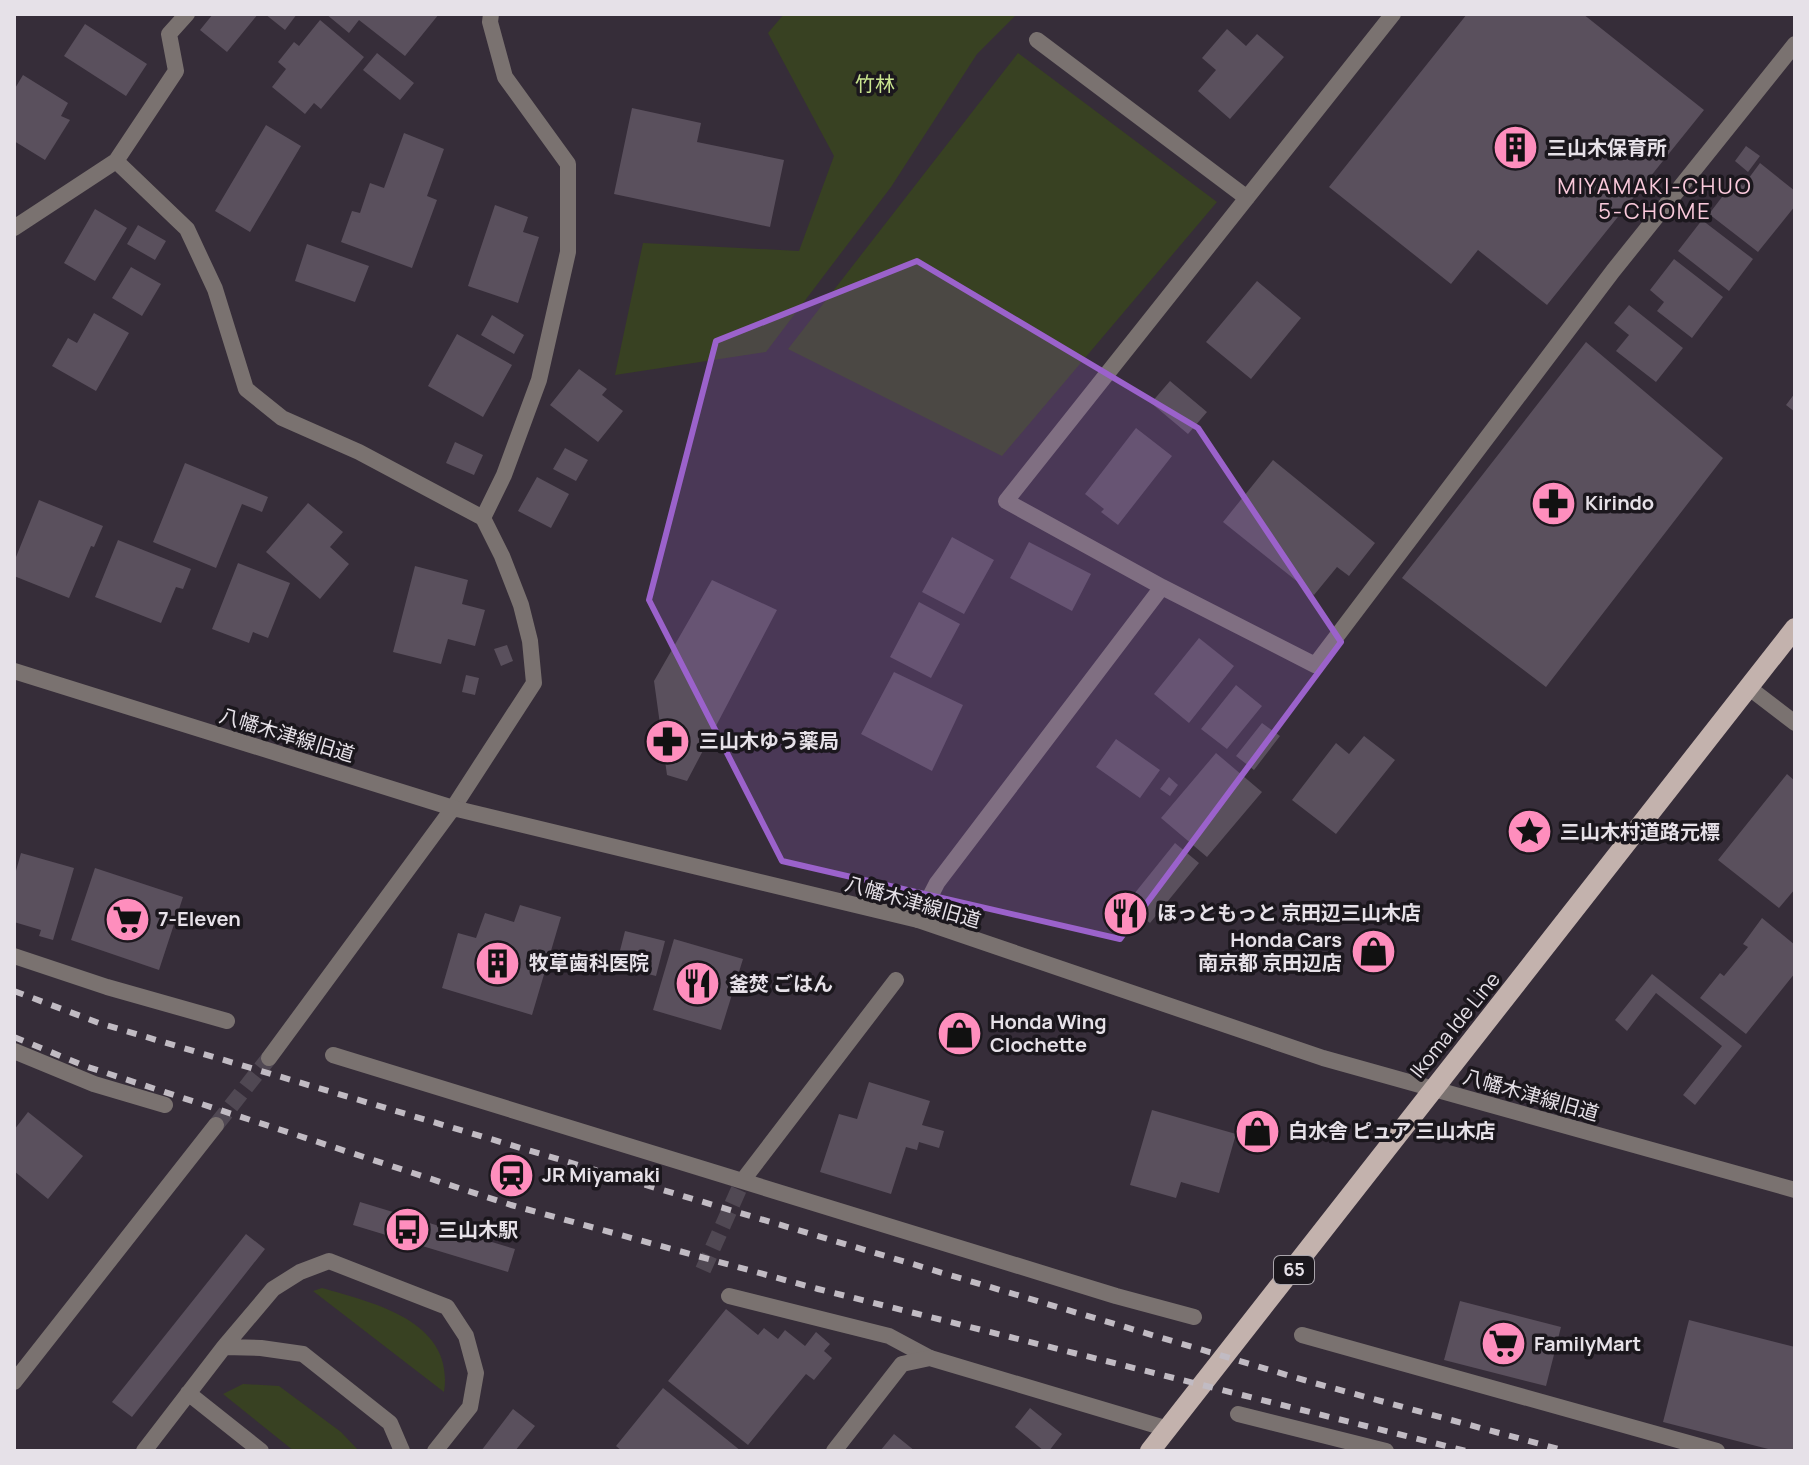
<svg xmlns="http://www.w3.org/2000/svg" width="1809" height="1465" font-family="Manrope,'Noto Sans JP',sans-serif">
<rect width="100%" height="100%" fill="#362d39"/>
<path fill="#384122" d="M784,14H1017L977,54L891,187L766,352L615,375L643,243L799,251L834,156L768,33Z
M1018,53L1217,202L1002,456L788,349Z
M322,1288C374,1303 455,1321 444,1392L313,1291Z
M243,1384L279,1386L341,1432L359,1451H294L223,1394Z"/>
<path fill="#5a505d" d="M213,14H258L227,52L200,30Z
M265,14H297L285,30Z
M326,14H439L405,56L359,20L349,33Z
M1467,14H1583L1704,110L1547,305L1478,250L1451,284L1329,187Z
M320,20L364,57L321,109L314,103L305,114L272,87L286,69L278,62L294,42L299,46Z
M85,24L147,64L126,96L64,56Z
M1227,29L1246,46L1257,34L1284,57L1230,119L1198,91L1216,70L1202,58Z
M377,53L414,83L400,100L363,70Z
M23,75L68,103L61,116L70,120L45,160L14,141V90Z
M632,108L701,123L697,142L784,160L770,227L614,194Z
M266,125L301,146L250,232L215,211Z
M404,133L444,149L427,196L437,200L412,268L341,242L352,211L360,213L370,183L384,188Z
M1746,146L1760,156L1748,172L1735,161Z
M1760,163L1795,191V206L1758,252L1709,214L1735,180L1743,186Z
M495,205L528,217L523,232L539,237L518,303L468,286Z
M95,209L127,228L95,281L64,263Z
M1702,220L1753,259L1729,291L1678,251Z
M138,225L166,241L155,260L127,244Z
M307,244L369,266L355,302L295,281Z
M1674,259L1723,297L1692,338L1657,311L1664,302L1650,290Z
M131,267L161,284L142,316L112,298Z
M1257,281L1301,318L1251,379L1206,342Z
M1629,305L1683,348L1656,382L1616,351L1629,335L1614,323Z
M94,313L129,333L96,391L52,366L68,338L77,343Z
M492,315L524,335L514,354L481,335Z
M457,334L512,365L483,417L428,386Z
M1586,342L1723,458L1546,687L1402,578Z
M579,369L607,389L602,395L623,411L598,442L550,405Z
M1170,381L1207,412L1188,434L1151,403Z
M1795,393V412L1786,405Z
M1136,428L1172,456L1118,525L1101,512L1104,509L1085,494Z
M455,442L483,455L474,475L446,463Z
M565,448L588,460L576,481L553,469Z
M1273,460L1375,543L1349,576L1337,567L1314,595L1223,522Z
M185,463L268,497L262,512L242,504L216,568L153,542Z
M537,477L569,494L551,528L518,511Z
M39,500L103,526L94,547L91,546L69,598L14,576V562Z
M308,503L343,532L330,547L349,564L320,599L266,552Z
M952,537L994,560L964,614L922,592Z
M118,540L191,569L183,589L176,587L161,623L95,597Z
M1029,542L1091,574L1072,611L1010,578Z
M238,563L290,583L268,638L253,632L249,643L212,629Z
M415,566L468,580L462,604L485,610L475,646L448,639L441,664L393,652Z
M712,580L777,610L687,781L667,775L654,681Z
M919,602L960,624L931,678L890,657Z
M1199,638L1234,666L1189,723L1154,694Z
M507,645L513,661L501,666L494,649Z
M894,672L963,705L932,771L861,734Z
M466,675L479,678L475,695L462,692Z
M1236,685L1262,706L1227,749L1201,729Z
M1262,723L1280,736L1254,770L1236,756Z
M1364,736L1395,760L1336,834L1292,800L1336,743L1349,754Z
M1116,739L1160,770L1140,798L1096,767Z
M1216,753L1262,792L1207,857L1161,818Z
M1787,774L1795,781V889L1779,908L1718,860Z
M1169,777L1178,785L1170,796L1160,789Z
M1175,843L1199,863L1150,923L1126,904Z
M21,853L74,868L53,940L39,936L41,930L14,922V878Z
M95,868L183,897L159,970L71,940Z
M520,905L561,917L532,1015L442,988L458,933L476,938L485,913L514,922Z
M1762,918L1795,945V973L1746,1034L1700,998L1720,973L1724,976L1748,947L1743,944Z
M625,931L665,941L656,976L616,966Z
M674,939L743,959L721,1030L653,1010Z
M1652,974L1742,1046L1695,1105L1683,1095L1722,1046L1656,993L1627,1031L1615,1020Z
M869,1082L930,1101L922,1125L944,1131L939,1148L919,1142L917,1150L906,1147L891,1194L820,1172L839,1114L857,1119Z
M1152,1110L1236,1134L1219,1193L1181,1182L1176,1198L1130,1185Z
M28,1112L83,1156L48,1199L14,1171V1130Z
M360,1202L515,1249L508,1272L353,1225Z
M246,1234L265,1249L132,1417L112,1402Z
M1460,1301L1561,1327L1546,1386L1444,1360Z
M726,1309L758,1335L764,1328L778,1339L785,1330L805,1346L816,1332L830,1344L824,1351L832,1358L814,1380L806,1374L748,1445L668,1381Z
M1689,1320L1795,1347V1451H1776L1663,1422Z
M663,1388L741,1451H622L616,1446Z
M1030,1408L1062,1434L1049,1451H1044L1015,1427Z
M513,1409L535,1426L515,1451H481Z
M894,1434L915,1451H880Z"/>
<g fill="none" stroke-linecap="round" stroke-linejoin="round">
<path stroke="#504853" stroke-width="16" stroke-dasharray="16 8" stroke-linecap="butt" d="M703,1270L743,1180"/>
<path stroke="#504853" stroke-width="16" stroke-dasharray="16 8" stroke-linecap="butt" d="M216,1125L269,1058"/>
<path stroke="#7a7270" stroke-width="16" d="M14,956L107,987L227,1021
M14,1051L94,1084L165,1105
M333,1055L1116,1296L1194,1317
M743,1180L896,980
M729,1296L889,1336L930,1358
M1302,1335L1717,1451
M1238,1414L1386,1451"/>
<path stroke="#7a7270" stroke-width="16" d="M1393,14L1006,501L1162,587L1315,665L1613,271L1795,44
M1037,40L1247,198
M116,161L187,229L215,289L246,389L282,418L359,452L483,518L502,556L521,605L530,641L534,683L453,808
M14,228L116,161L176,71L169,34L187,14
M483,518L504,475L539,380L568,252V164L505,77L490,22L491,14
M1748,687L1795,723
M918,920L937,883L1162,587
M224,1347L261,1348L303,1354L390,1423L402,1451
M188,1393L261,1451
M144,1451L224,1347L273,1289L300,1272L329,1261L447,1307L466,1336L476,1373L470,1407L435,1451
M834,1451L902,1364L930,1358L1168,1429"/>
<path stroke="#7a7270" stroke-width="16" d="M14,671L453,808L918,920L1323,1058L1795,1190
M269,1058L453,808
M14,1382L216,1125"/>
<path stroke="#c3b2ad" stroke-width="20" d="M1150,1451L1795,628"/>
<path stroke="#c1bbc3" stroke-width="6" stroke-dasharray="10 10" stroke-linecap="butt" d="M14,991L99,1023L1314,1383L1566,1451
M14,1037L85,1066L511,1205L818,1289L1466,1451"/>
</g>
<path fill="#9b62cb" fill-opacity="0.2" stroke="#9b62cb" stroke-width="6" stroke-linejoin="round" d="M917,261L1198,428L1341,642L1120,939L782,861L649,600L716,341Z"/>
<defs>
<symbol id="building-disc" viewBox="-11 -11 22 22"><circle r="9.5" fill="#fe8ebd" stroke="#1b171d"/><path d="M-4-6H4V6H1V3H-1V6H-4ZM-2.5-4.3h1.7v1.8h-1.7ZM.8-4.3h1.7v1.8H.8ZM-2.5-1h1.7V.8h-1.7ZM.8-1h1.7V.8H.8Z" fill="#111"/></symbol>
<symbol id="pharmacy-disc" viewBox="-11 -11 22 22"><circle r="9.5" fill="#fe8ebd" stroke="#1b171d"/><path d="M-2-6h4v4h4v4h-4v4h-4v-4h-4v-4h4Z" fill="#111"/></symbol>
<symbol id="sight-disc" viewBox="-11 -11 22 22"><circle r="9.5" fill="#fe8ebd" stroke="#1b171d"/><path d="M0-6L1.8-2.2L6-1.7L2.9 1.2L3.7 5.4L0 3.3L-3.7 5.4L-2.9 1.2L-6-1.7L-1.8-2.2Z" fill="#111"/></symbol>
<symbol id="restaurant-disc" viewBox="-11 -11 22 22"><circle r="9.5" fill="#fe8ebd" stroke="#1b171d"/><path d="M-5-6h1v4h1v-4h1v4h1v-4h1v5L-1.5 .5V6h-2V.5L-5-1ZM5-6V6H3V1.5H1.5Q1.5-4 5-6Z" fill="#111"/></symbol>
<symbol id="supermarket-disc" viewBox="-11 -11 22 22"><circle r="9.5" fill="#fe8ebd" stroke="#1b171d"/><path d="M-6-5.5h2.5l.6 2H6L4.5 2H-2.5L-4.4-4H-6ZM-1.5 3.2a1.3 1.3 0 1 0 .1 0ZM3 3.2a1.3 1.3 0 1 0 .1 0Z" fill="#111"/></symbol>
<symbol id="shop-disc" viewBox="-11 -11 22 22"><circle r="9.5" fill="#fe8ebd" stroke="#1b171d"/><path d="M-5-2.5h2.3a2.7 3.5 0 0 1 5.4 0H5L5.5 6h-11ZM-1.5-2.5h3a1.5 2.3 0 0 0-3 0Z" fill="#111"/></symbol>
<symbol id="station-disc" viewBox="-11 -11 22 22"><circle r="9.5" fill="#fe8ebd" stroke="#1b171d"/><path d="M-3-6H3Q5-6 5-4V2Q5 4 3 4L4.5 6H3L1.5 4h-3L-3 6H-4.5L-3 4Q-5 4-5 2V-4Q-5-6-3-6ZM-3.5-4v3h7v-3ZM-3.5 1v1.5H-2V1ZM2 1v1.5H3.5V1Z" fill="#111"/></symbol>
<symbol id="bus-disc" viewBox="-11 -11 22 22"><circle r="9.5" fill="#fe8ebd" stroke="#1b171d"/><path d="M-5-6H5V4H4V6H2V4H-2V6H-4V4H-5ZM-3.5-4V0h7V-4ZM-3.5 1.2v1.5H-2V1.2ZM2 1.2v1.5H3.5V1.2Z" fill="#111"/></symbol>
</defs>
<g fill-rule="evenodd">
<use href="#building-disc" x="1490" y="122" width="51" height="51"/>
<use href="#pharmacy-disc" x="1528" y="478" width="51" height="51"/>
<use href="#pharmacy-disc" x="642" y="716" width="51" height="51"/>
<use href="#sight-disc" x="1504" y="806" width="51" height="51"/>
<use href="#restaurant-disc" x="1100" y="888" width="51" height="51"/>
<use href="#supermarket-disc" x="102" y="894" width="51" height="51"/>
<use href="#shop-disc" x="1348" y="926" width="51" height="51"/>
<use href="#building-disc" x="472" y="938" width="51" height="51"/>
<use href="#restaurant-disc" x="672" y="958" width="51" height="51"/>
<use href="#shop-disc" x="934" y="1008" width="51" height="51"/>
<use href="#shop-disc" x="1232" y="1106" width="51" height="51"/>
<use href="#station-disc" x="486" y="1150" width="51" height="51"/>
<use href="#bus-disc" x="382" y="1204" width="51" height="51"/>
<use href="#supermarket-disc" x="1478" y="1318" width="51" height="51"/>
</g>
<g text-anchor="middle" stroke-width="7" stroke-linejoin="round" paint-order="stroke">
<rect fill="#1b171d" stroke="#a9a4ab" stroke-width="2" x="1274" y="1256" width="40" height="28" rx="6"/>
<g font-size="18" font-weight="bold" fill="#e6e1e8">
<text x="1294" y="1276">65</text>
</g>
<g font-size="20" fill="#c9e48f" stroke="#1b171d">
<text x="875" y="91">竹林</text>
</g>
<g font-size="20" font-weight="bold" fill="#e6e1e8" stroke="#1b171d" text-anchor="start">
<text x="1547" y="155">三山木保育所</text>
<text x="1585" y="510">Kirindo</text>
<text x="699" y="748">三山木ゆう薬局</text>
<text x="1560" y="839">三山木村道路元標</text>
<text x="1157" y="920">ほっともっと 京田辺三山木店</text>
<text x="158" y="926">7-Eleven</text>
<text x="1342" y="947" text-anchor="end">Honda Cars<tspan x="1342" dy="23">南京都 京田辺店</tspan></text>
<text x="529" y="970">牧草歯科医院</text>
<text x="729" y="991">釜焚 ごはん</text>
<text x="990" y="1029">Honda Wing<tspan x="990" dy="23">Clochette</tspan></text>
<text x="1288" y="1138">白水舎 ピュア 三山木店</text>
<text x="542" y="1182">JR Miyamaki</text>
<text x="438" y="1237">三山木駅</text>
<text x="1534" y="1351">FamilyMart</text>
</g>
<g font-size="20" fill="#e6e1e8" stroke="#1b171d">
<text transform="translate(287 735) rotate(17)" y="7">八幡木津線旧道</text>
<text transform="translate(913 902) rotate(16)" y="7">八幡木津線旧道</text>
<text transform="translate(1455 1025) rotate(-51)" y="7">Ikoma Ide Line</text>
<text transform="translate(1531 1095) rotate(16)" y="7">八幡木津線旧道</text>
</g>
<g font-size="22" letter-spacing="2" fill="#fbcadc" stroke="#1b171d">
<text x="1655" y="194">MIYAMAKI-CHUO<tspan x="1655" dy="25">5-CHOME</tspan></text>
</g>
</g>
<rect width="1809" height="1465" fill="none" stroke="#e6e1e8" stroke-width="32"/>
</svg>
